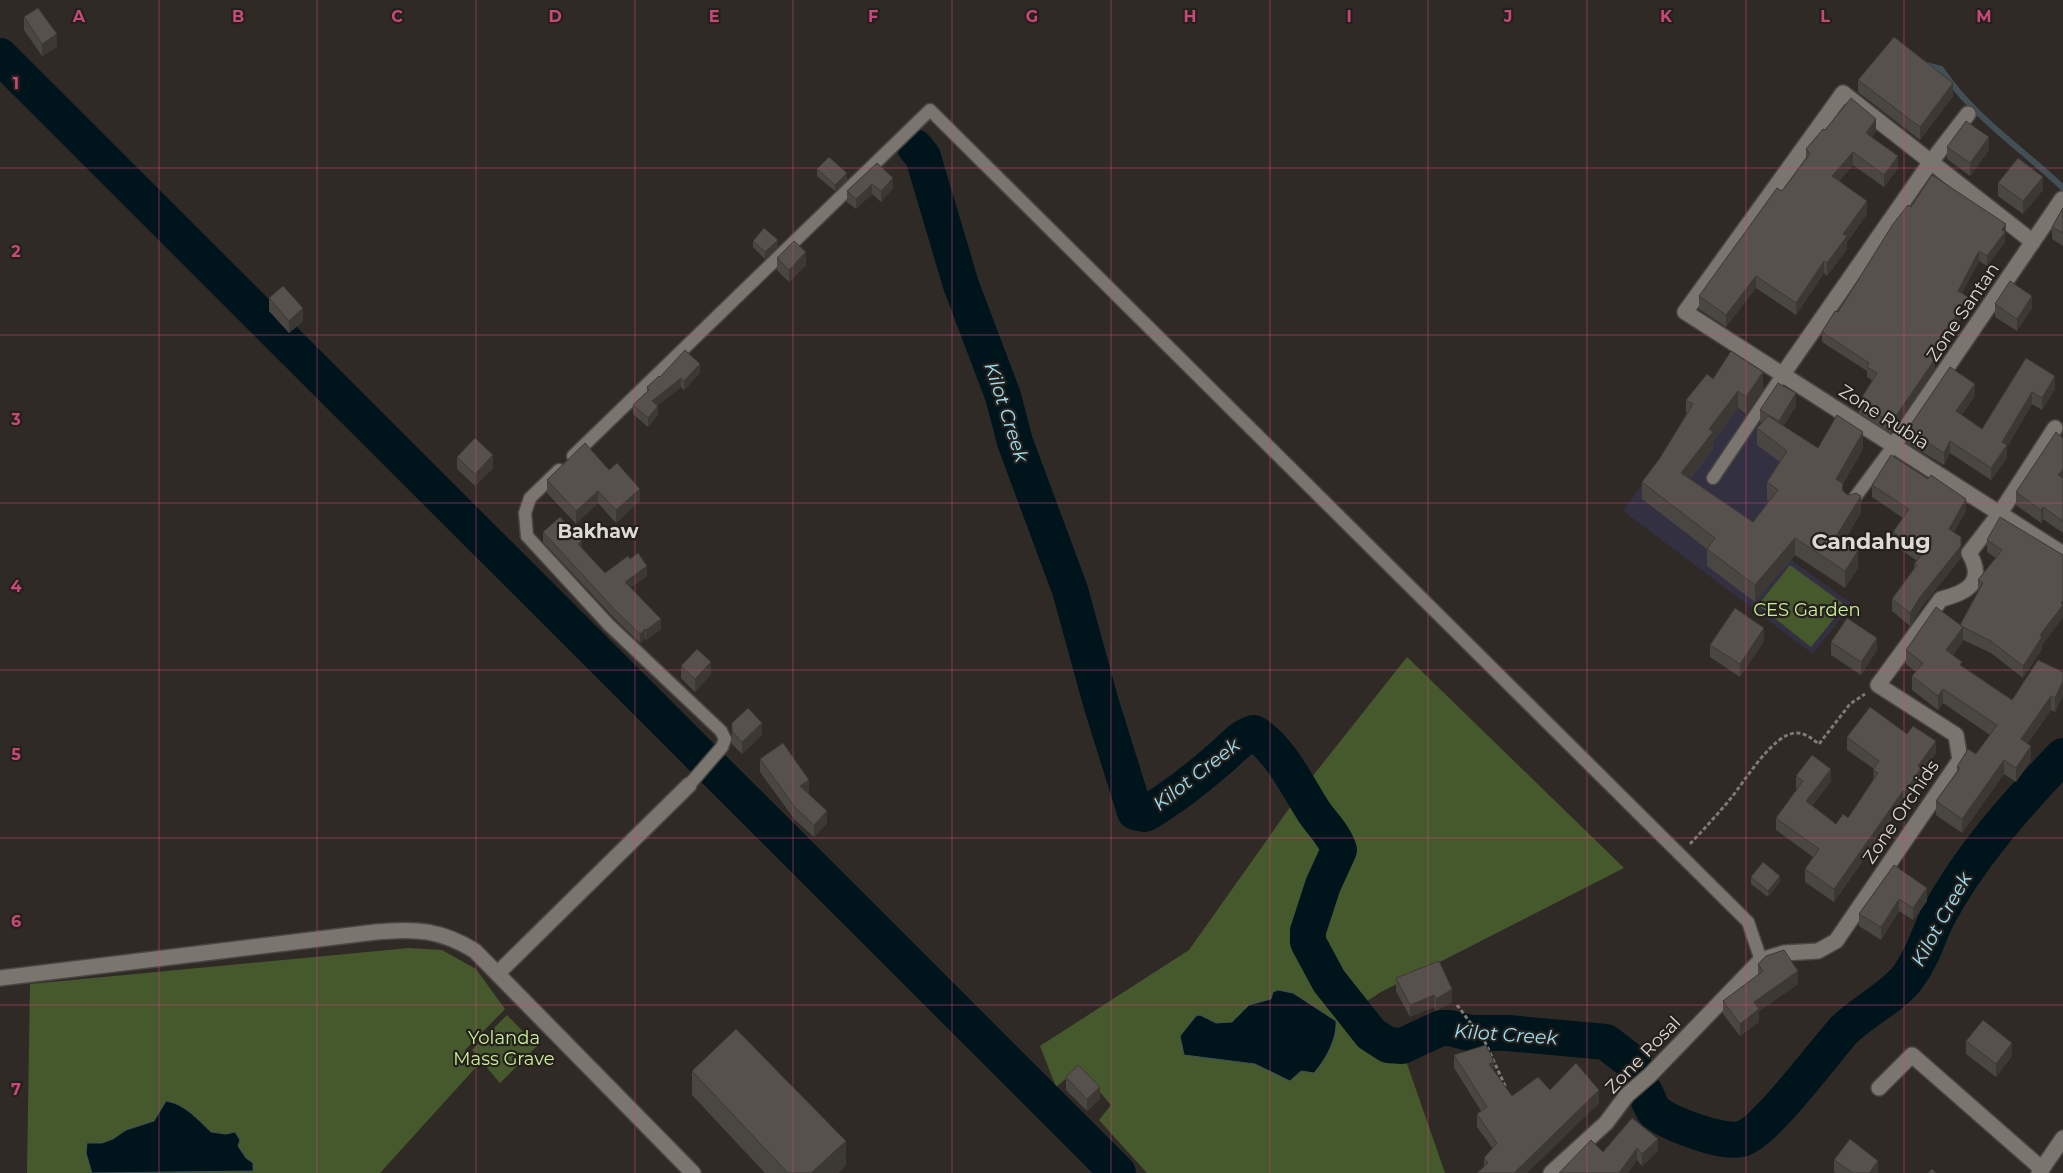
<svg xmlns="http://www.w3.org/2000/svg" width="2063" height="1173" font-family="Montserrat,sans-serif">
<rect width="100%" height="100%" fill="#2f2a26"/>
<path fill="#333041" d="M1705,387L1839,476L1787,557L1852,604L1813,654L1623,511L1664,454Z"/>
<path fill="#46592d" d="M1790,565L1845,605L1811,647L1758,605Z
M1407,657L1624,868L1381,992L1361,1005L1338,973L1317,933L1352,852L1348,836L1308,782Z
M1293,803L1324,846L1295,935C1301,972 1354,1035 1382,1060L1405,1058L1445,1173H1147L1099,1120L1111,1105L1079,1068L1056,1087L1040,1046L1189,950Z
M409,948L442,950L476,969L505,1009L465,1050L478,1065L380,1173H27L30,984Z
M507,1015L537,1046L500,1083L472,1050Z"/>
<path fill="#00141c" stroke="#424f54" d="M1278,990L1293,993L1336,1021C1337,1039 1326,1059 1314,1073L1301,1071L1290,1081L1255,1064L1184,1055L1180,1036L1196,1016L1200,1015L1216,1023L1232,1022L1249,1005L1271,999L1273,992Z
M166,1101C185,1104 197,1119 211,1132L226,1134L235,1132L240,1140L238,1146L246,1158L253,1163V1171L92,1173L86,1153L87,1143H102L113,1139L126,1130L154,1121Z"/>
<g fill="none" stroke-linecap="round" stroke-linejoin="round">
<path stroke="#424f54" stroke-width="6" d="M1926,65L1941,69C1974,118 2020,147 2062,187"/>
<path stroke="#00141c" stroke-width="36" d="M0,56L1118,1173
M915,147L923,157L961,285L1003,396L1015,442L1070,590L1101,703L1135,812L1145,814C1171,799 1194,781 1217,761C1229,752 1239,737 1254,733C1281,750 1297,786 1314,812C1323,825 1335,836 1339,850L1323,885L1308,931V942L1329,981L1371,1034L1388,1045L1402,1046L1441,1028H1450L1470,1033H1508L1606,1042L1633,1063L1638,1074
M1645,1092C1648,1098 1651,1108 1655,1112C1670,1124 1723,1144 1741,1139C1765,1133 1824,1052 1844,1030C1863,1011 1892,998 1908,977C1924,955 1927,938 1938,916C1970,856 2016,805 2063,756"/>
<defs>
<path id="lane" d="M573,456L930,110L1748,922L1761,960
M559,470L530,498L525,513L527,536L609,625L721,731L725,739L722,747L689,785
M1713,478L1783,374
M1850,504L1894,445"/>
<path id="street" d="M2033,242L1843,93L1685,312L2063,554
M1783,374L1930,163L1968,114
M1894,445L2062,199
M498,973L689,785
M1879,1088L1912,1055L2042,1169
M1551,1173L1606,1123L1627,1095L1650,1075L1761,960L1784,953L1818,951L1836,941L1960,760L1956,735L1878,685L1941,599C1967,593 1986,582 1969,553L2000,513L2055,428"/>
<path id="secondary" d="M0,978L376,932C415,928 442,930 475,951L693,1173
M2039,1173L2063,1138"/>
</defs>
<use href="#lane" stroke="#4a4643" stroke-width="15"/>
<use href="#street" stroke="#4a4643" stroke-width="18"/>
<use href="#secondary" stroke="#4a4643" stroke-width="18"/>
<path stroke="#7e7a77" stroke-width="3" stroke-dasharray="4 2.5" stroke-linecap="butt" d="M1690,844C1704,829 1718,814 1731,798C1745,781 1772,735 1795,733C1805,732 1812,739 1819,744L1850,704L1865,694
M1457,1005L1485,1042L1506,1088"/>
<use href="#lane" stroke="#7b7570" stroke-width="12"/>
<use href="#street" stroke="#7b7570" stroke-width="15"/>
<use href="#secondary" stroke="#7b7570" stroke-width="15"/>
</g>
<path fill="#4a4641" d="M24,17L57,47L42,56L24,30Z
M1858,80L1953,96L1920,140L1858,92Z
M1825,130L1876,131L1872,137L1898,168L1884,187L1853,165L1839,181L1867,214L1847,242V249L1827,276L1824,273L1796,315L1756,288L1726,327L1699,309V296L1782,191L1806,160V149Z
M1947,147L1989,150L1970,176L1947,159Z
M877,163L893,188L881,202L872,194L856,209L847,202V191Z
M817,169L847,179L835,191L817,176Z
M1998,183L2043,190L2023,214L1998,196Z
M1911,207L2006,234L2005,236V242L1987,266L1979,261L1962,293L1968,307L1935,359V369L1891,433L1859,413V402L1873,381L1867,377V371L1822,342V332L1838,312Z
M2063,208V246L2052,239V227Z
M753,241L778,246L765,259L753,247Z
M777,258L806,265L789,282L777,270Z
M269,298L303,321L289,333L269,311Z
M1995,304L2032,308L2017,331L1995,317Z
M2026,358L2055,389L2042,410L2032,404L2007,447V458L1991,480L1950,453L1944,465L1907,443V430L1975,396L1961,415L1982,429Z
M700,373L684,390L681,387L657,406L658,415L648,427L633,414V405L647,392V387L660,377Z
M1713,379L1763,389L1746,414L1738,408L1713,441V449L1690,479L1753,522L1769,501L1767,499V482L1780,462L1757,445V428L1762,423L1760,422V410L1796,406L1783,426L1818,448L1863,449L1843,484V490L1861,513L1843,542L1858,568L1845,588L1795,555L1755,602L1707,566V549L1642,499V482L1660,458L1686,415V400Z
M2063,438V533L2043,519L2041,523L2016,505V492Z
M457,457L493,468L475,486L457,469Z
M609,470L640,501L616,523L598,503L576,524L547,493V480Z
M1872,485L1966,511L1954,532L1961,558L1920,609L1910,626L1892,611V599L1914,568V564L1917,561L1893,544V532L1903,518L1872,497Z
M543,532L582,548L605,573L647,576L630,588L661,629L646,640L645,638L640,643L615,619L543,542Z
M1987,540L2063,555V617L2042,645V649L2023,678L1991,653L1963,640V641L1953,655L1962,666L2012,700L2063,672V695L2055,712L2051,710L2028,743L2031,760L2016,782L2004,774L1962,833L1936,815V801L1957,771V767L1976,754L1990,735L1943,703L1938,710L1912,690V676L1916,672L1906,664V650L1960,625L1978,591V580L1996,558L1987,552Z
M1764,641L1740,677L1710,657V645Z
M1831,642L1877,650L1861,675L1831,655Z
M681,666L711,674L695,692L681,678Z
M732,723L762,735L742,754L732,744Z
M1907,734L1936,753L1921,774V781L1905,805L1903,803L1834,902L1805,882V869L1813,857L1776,830V818L1797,789L1796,788V776L1831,781L1812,806L1836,824L1848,818L1873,780L1874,769L1847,750V737Z
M760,759L809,792L808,793L827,823L814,837L795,820L760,772Z
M1894,865L1927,901L1913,920L1899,911L1881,940L1859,926V914Z
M1751,877L1780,882L1768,897L1751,884Z
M1758,964L1798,984L1759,1011V1022L1740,1036L1723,1014V1001L1758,975Z
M1396,978L1452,1002L1436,1011L1434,1007L1410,1017L1396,991Z
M1966,1041L2012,1056L1996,1077L1966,1054Z
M1454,1055L1494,1071L1512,1096L1550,1090L1599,1103L1527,1173H1477L1484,1167V1158L1493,1149L1477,1127V1114L1481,1111L1454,1068Z
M692,1071L846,1165L838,1173H765L692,1095Z
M1066,1077L1100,1099L1087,1111L1066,1090Z
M1632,1118L1658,1151L1642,1166L1637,1160L1603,1152Z
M1834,1160L1878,1173H1836L1834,1172Z"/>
<path fill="#3c3935" d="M57,34V47L42,56V44Z
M1953,83V96L1920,140V127Z
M1876,119V131L1866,145V133Z
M1989,137V150L1970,176V163Z
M1853,152V165L1832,188V176Z
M1898,156V168L1884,187V175Z
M847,173V179L835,191V185Z
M2043,177V190L2023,214V201Z
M893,178V188L881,202V191Z
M872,184V194L856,209V199Z
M1867,201V214L1847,242V249L1827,276V263L1843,234Z
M2006,224L2005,242L1987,266V256L2002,230Z
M778,240V246L765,259V252Z
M1979,251V261L1958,301V291Z
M806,252V265L789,282V270Z
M1824,261V273L1796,315V303Z
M1756,276V288L1726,327V315Z
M2032,296V308L2017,331V319Z
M1968,297V307L1933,362L1935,359V369L1891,433V423L1930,356Z
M303,308V321L289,333V321Z
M700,364V373L684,390V381Z
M1763,372V389L1746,414V397Z
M2055,376V389L2042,410V398Z
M681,378V387L652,410V401Z
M1975,384V396L1956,424V411Z
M1738,391V408L1713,441V449L1681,490V473L1709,429Z
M2032,392V404L2007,447V458L1991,480V468L2002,442Z
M1796,393V406L1779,434V421Z
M658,406V415L648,427V418Z
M1863,432V449L1843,484L1836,479Z
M1950,441V453L1944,465V453Z
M493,455V468L475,486V474Z
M2063,469V481L2058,475Z
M640,489V501L616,523V510Z
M598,491V503L576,524V511Z
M1861,496V513L1835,555V538Z
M1966,499V511L1949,541V529Z
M2043,507V519L2041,523V510Z
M1795,538V555L1755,602V585Z
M582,541V550L578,544Z
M1961,546V558L1920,609L1910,626V613L1920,597Z
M1858,551V568L1845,588V571Z
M647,566V576L625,591V582Z
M2063,601V617L2042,645V649L2023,678V666L2040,635Z
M661,619V629L646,640V630Z
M1963,627V641L1946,664V650Z
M1764,628V641L1740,677V664Z
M645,629V638L640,643V634Z
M1877,638V650L1861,675V662Z
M711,662V674L695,692V679Z
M2063,681V695L2055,712V698Z
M1943,689V703L1938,710V696Z
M2051,696V710L2021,753V739Z
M762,723V735L742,754V742Z
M1936,741V753L1921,774V781L1905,805V792L1918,766Z
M2031,746V760L2016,782V768Z
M2004,760V774L1962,833V819Z
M1831,769V781L1806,814V801Z
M809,780V792L800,799V786Z
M1903,791V803L1834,902V889Z
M827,811V823L814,837V825Z
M1780,876V882L1768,897V891Z
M1927,888V901L1913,920V908Z
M1899,899V911L1881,940V927Z
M1798,971V984L1759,1011V1022L1740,1036V1024L1754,1002Z
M1452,989V1002L1436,1011V999Z
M1434,995V1007L1410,1017V1005Z
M2012,1043V1056L1996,1077V1064Z
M1494,1062V1075L1489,1064Z
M1100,1087V1099L1087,1111V1099Z
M1599,1090V1103L1527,1173H1514Z
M1658,1139V1151L1642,1166V1154Z
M846,1141V1165L838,1173H811Z
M1637,1148V1160L1628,1173H1619Z
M1878,1161V1173H1869Z"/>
<path fill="#56514c" stroke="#3c3935" d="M38,8L57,34L42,44L24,17Z
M1894,37L1953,83L1920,127L1858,80Z
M1851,98L1876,119L1866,133L1898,156L1884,175L1853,152L1832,176L1867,201L1843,234L1847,236L1827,263L1824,261L1796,303L1756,276L1726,315L1699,296L1777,188L1782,191L1810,154L1806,149L1823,129L1825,130Z
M1966,121L1989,137L1970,163L1947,147Z
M829,157L847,173L835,185L817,169Z
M2018,158L2043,177L2023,201L1998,183Z
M877,163L893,178L881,191L872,184L856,199L847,191Z
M1932,175L2006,224L2002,230L2005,232L1987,256L1979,251L1958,291L1968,297L1930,356L1935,359L1891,423L1859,402L1877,373L1867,367L1869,363L1822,332L1835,311L1838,312L1893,224L1908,205L1911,207Z
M2063,208V233L2052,227Z
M764,228L778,240L765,252L753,241Z
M794,241L806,252L789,270L777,258Z
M2010,281L2032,296L2017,319L1995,304Z
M283,286L303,308L289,321L269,298Z
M685,350L700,364L684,381L681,378L652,401L658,406L648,418L633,405L649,390L647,387L659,376L660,377Z
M1731,351L1763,372L1746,397L1738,391L1709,429L1713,432L1681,473L1753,522L1778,490L1767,482L1787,451L1757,428L1768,416L1818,448L1837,415L1863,432L1836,479L1843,484L1842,490L1846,494L1850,495L1856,493L1861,496L1835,538L1858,551L1845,571L1795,538L1755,585L1707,549L1715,538L1642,482L1660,458L1693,404L1686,400L1707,374L1713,379Z
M2026,358L2055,376L2042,398L2032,392L2002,442L2007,445L1991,468L1950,441L1944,453L1907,430L1950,367L1975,384L1956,411L1982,429Z
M1778,383L1796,393L1779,421L1760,410Z
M2056,432L2063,438V469L2058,475L2063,478V521L2043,507L2041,510L2016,492Z
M475,438L493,455L475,474L457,457Z
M585,443L609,470L617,463L640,489L616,510L598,491L576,511L547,480Z
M1891,455L1928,479L1931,475L1966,499L1949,529L1961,537V546L1920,597L1910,613L1892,599L1917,565L1914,564L1923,553L1893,532L1909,509L1872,485Z
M560,517L582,541L578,544L605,573L628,556L630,559L638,553L647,566L625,582L661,619L646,630L645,629L640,634L615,610L543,532Z
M2000,517L2063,555V601L2061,603L2063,605L2040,635L2042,637L2023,666L1991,641L1963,627L1960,625L1983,583L1978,580L2002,550L1987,540Z
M1936,607L1963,627L1946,650L1962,662L1960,665L2012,700L2038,660L2063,672V681L2055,698L2051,696L2021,739L2031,746L2016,768L2004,760L1962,819L1936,801L1960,768L1957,767L1968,749L1976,754L1997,725L1943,689L1938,696L1912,676L1923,663L1906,650Z
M1735,608L1764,628L1740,664L1710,645Z
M1847,618L1877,638L1861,662L1831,642Z
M697,649L711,662L695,679L681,666Z
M1870,707L1907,734L1913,726L1936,741L1918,766L1921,768L1905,792L1903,791L1834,889L1805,869L1819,849L1776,818L1803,781L1796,776L1812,755L1831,769L1806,801L1836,824L1843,814L1848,818L1878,773L1873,770L1879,761L1847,737Z
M748,708L762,723L742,742L732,731V723Z
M783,743L809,780L800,786L827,811L814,825L795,807L760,759Z
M1763,862L1780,876L1768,891L1751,877Z
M1894,865L1927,888L1913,908L1899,899L1881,927L1859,914Z
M1784,950L1798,971L1754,1002L1759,1009L1740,1024L1723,1001L1763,971L1758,964L1766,956Z
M1439,961L1452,989L1436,999L1434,995L1410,1005L1396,978Z
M1983,1020L2012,1043L1996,1064L1966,1041Z
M736,1029L846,1141L811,1173H788L692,1071Z
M1486,1045L1494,1062L1489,1064L1512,1096L1538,1077L1550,1090L1576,1063L1599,1090L1514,1173H1477L1488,1163L1484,1158L1497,1143L1477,1114L1487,1107L1454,1055Z
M1078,1065L1100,1087L1087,1099L1066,1077Z
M1632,1118L1658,1139L1642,1154L1637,1148L1619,1173H1559L1591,1140L1603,1152Z
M1850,1139L1878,1161L1869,1173H1853L1834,1160Z
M1932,1169L1936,1173H1928Z"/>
<path fill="none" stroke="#c8487a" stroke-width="1" stroke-opacity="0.55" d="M159,0V1173M317,0V1173M476,0V1173M635,0V1173M793,0V1173M952,0V1173M1111,0V1173M1270,0V1173M1428,0V1173M1587,0V1173M1746,0V1173M1904,0V1173M0,168H2063M0,335H2063M0,503H2063M0,670H2063M0,838H2063M0,1005H2063"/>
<g text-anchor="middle" stroke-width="4.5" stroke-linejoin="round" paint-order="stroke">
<g font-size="18" fill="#dcd9d6" stroke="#25201c">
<text transform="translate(1963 312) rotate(-56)" y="6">Zone Santan</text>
<text transform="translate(1884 417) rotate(33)" y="6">Zone Rubia</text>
<text transform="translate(1901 812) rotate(-56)" y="6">Zone Orchids</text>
<text transform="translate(1643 1055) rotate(-46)" y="6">Zone Rosal</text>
</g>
<g font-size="18" fill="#c9f196" stroke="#25201c">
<text x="1807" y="616">CES Garden</text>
<text x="504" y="1044">Yolanda<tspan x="504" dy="21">Mass Grave</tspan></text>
</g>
<g font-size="19" font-style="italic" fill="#9be0f7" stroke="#25201c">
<text transform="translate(1007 412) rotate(72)" y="7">Kilot Creek</text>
<text transform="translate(1196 774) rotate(-38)" y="7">Kilot Creek</text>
<text transform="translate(1941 919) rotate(-61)" y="7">Kilot Creek</text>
<text transform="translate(1506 1034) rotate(4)" y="7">Kilot Creek</text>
</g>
<g font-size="19" font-weight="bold" fill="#dcd9d6" stroke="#25201c">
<text x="598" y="538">Bakhaw</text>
</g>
<g font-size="22" font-weight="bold" fill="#dcd9d6" stroke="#25201c">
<text x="1871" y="549">Candahug</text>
</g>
</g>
<g font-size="16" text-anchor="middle" font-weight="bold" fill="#c8487a" stroke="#25201c" stroke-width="4.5" stroke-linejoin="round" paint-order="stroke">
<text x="79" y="22">A</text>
<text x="238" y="22">B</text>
<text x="397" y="22">C</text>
<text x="555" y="22">D</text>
<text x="714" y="22">E</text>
<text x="873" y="22">F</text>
<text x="1032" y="22">G</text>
<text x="1190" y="22">H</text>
<text x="1349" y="22">I</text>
<text x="1508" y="22">J</text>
<text x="1666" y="22">K</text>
<text x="1825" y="22">L</text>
<text x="1984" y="22">M</text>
<text x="16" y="89">1</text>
<text x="16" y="257">2</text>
<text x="16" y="425">3</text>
<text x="16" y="592">4</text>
<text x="16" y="760">5</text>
<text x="16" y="927">6</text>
<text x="16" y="1095">7</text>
</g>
</svg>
